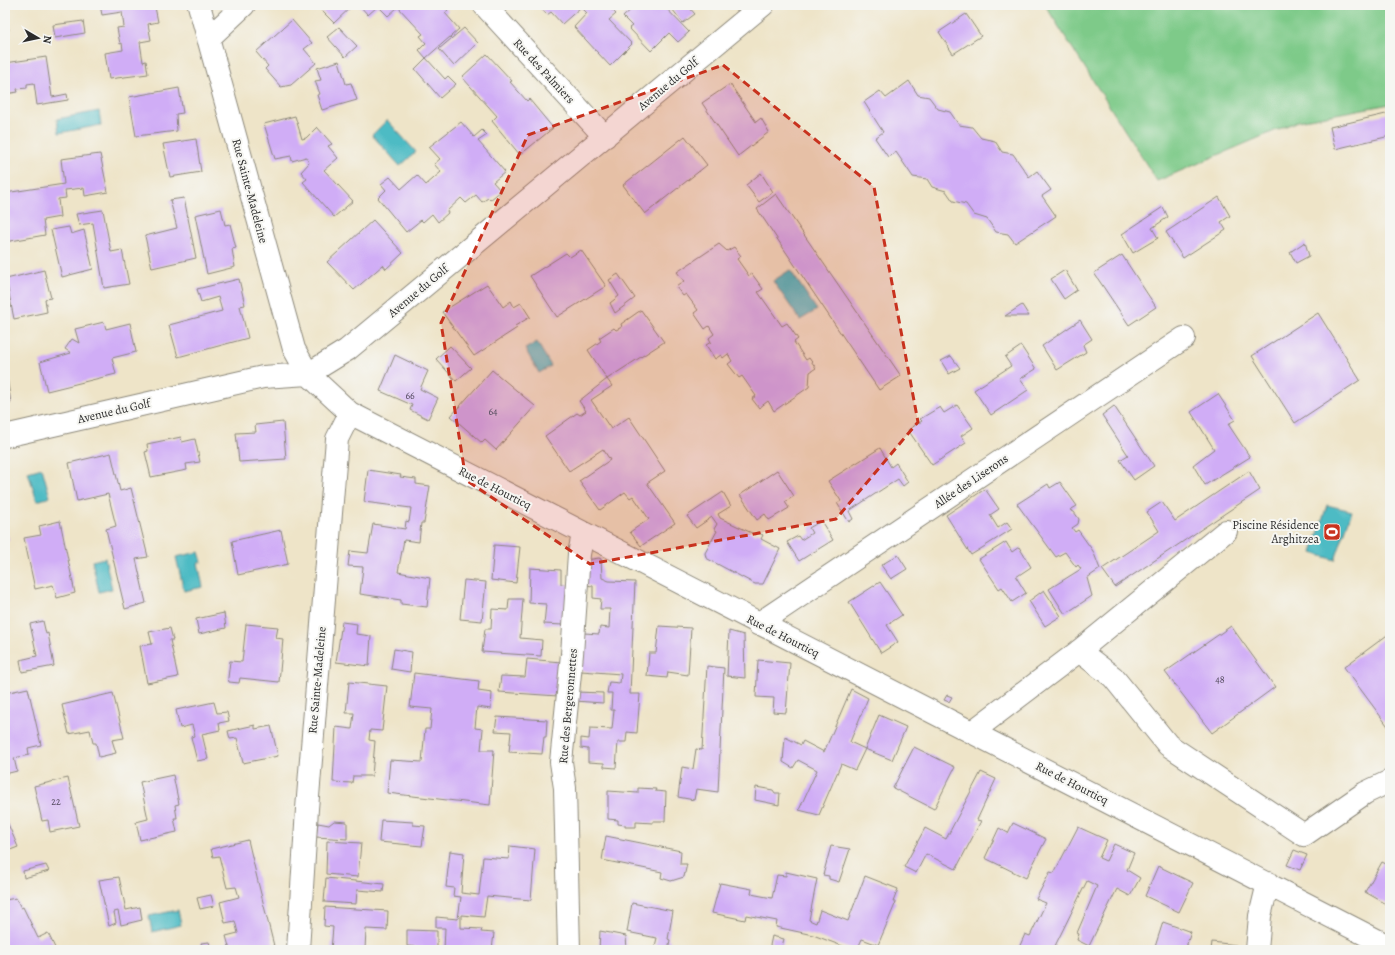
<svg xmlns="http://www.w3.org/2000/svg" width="1395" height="955" font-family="Alegreya,serif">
<rect width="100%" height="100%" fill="#f6f6f2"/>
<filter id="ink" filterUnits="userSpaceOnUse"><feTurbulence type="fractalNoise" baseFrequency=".025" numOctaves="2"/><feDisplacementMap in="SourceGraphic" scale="8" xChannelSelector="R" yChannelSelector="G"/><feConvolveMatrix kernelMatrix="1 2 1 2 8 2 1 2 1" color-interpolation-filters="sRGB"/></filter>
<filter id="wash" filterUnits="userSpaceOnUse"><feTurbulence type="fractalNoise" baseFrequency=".012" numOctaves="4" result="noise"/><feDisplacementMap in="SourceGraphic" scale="16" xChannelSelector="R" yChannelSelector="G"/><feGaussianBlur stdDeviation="0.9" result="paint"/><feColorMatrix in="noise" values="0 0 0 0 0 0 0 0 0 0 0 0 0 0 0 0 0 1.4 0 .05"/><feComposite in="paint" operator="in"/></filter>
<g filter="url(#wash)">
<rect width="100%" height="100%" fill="#eee4c8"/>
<path fill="#7eca89" stroke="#547a5a" d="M1045,5H1390V104L1298,121L1157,181Z"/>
<path fill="#4dbbc4" stroke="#3c7378" d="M99,111L101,125L59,133L57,119Z
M387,120L416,152L400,166L372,135Z
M790,270L817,310L800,320L773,281Z
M537,342L551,366L539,373L525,349Z
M42,468L50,497L37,501L28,472Z
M1327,505L1352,511L1335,560L1312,553Z
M199,552L202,562L198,563L203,587L184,591L176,557Z
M105,558L112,589L99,592L92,561Z
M178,910L181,925L152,932L149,916Z"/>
<g id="blocks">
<path fill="#d0adf6" d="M100,5H144V9L155,7L158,22L148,24L151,40L140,42L143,62L146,61L148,74L109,79L105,53L123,50L122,43L120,44L117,28L124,27L122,12L102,15Z
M316,5H353L334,23Z
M359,5H443L448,11L445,13L459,29L426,58L419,50L426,43L420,36L423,34L398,7L388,16L378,6L368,15Z
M538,5H607L616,14L609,20L632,44L610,66L574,27L587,13L581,7L562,24L551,12L547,15Z
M636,5H663L689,32L678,42L669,33L651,51L629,28L632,26L623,17Z
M669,5H687L695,14L683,23Z
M5,12L9,30L5,31Z
M966,14L981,36L953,54L939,32Z
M292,20L312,43L304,49L316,63L291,85L281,87L265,69L268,66L256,52Z
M83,21L85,33L55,38L53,25Z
M339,27L357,46L345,57L327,37Z
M464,28L478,43L454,66L439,49Z
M487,54L512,81L510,82L527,101L529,99L553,128L520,155L492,121L497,116L462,77Z
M46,57L52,97L67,94L68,100L37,105L34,83L27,84V88L17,89L18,92L5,94V63Z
M426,58L445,79L448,76L456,84L440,98L415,69Z
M339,61L346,84L351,83L357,100L322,110L317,95L320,94L315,81L321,80L317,68Z
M909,81L918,95L929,97L938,109L950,112L959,125L972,127L981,138L995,141L1002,152L1013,154L1029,177L1037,171L1051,190L1042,196L1056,216L1015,243L1008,234L996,232L987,219L974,215L966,204L953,201L946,191L932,187L927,179L913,177L896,152L888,157L875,138L883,132L864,102L880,91L886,98Z
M730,84L756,122L761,118L769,132L738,156L702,103Z
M179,88L183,113L176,114L177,131L136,136L129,97Z
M1390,113V136L1335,149L1330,127Z
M295,116L302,139L306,138L317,127L332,144L328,146L338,158L324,170L353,201L334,217L303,182L307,179L301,172L309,163L306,157L292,161L291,156L275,159L264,124Z
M461,122L474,137L482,130L487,135L478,141L505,172L493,182L501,191L490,200L488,198L482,202L476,195L466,203L461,198L447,211L448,213L438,222L432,214L423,222L421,220L406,232L378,198L386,190L381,184L390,177L401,189L417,175L426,185L441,172L434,164L440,159L429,147Z
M685,136L707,165L645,214L623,185Z
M196,139L201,172L170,177L163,144Z
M100,154L108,192L85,196L84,188L65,190L66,198L58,199L60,217L43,220L45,235L5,242V227H7L5,193L64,184L61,159Z
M761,173L773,192L759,202L746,185Z
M776,194L901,376L879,390L757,209Z
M1219,197L1230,216L1221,222L1226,230L1183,258L1166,232Z
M184,198L196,258L152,268L145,236L177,228L170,200Z
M1163,207L1168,217L1152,228L1158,238L1133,253L1122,234Z
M221,209L225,225L230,224L236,248L232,249L235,267L207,274L195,215Z
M103,210L111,252L122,250L129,284L104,288L93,223L79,225L76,214Z
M373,220L403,253L386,269L383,265L354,290L327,262Z
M69,227L71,234L84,230L93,269L62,277L51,230Z
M1305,242L1309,256L1296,263L1290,252Z
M719,244L727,251L734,247L741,256L737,259L749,276L752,274L763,289L758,292L782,326L787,323L798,339L794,342L806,360L809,358L816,368L810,372L809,387L774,411L768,401L759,408L752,399L756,396L742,376L739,378L728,364L732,361L728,354L723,358L721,355L715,359L706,345L711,342L709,338L714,334L709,326L705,329L694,313L698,310L686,294L683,296L676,287L684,281L677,272Z
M581,250L606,286L557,317L530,276L566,253L570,257Z
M1122,255L1156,307L1129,325L1094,273Z
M44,270L51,298L45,299L47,312L14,319L6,279Z
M1065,270L1077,290L1064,299L1051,279Z
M618,274L635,298L615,313L610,303L619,296L609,280Z
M239,279L245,305L240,306L248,338L178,357L169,325L222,311L218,297L201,302L197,289Z
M487,284L503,307L511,301L514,307L521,303L530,317L515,326L517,328L474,356L442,312Z
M1022,305L1029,316H1005Z
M641,310L664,342L607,379L588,350L601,341L599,338L614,328L616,330L622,327L621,324Z
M1318,313L1360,380L1295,423L1252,356Z
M1080,320L1092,339L1083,345L1086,352L1057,370L1042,346Z
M104,322L106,329L130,323L136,352L112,358L116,374L47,391L40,362L71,353L65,349L72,339L79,343L75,329Z
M450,346L471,368L456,381L436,359Z
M1021,346L1036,369L1020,379L1028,390L991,415L974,390L1011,366L1005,357Z
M395,355L428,371L420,389L438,398L428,419L410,410L412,405L380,391Z
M951,356L960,368L949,374L941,361Z
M492,370L535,406L496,450L485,440L482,443L451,416Z
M6,371L11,403L5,404V372Z
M607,379L612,386L591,400L611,429L629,417L665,471L647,483L675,523L641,546L630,532L649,519L633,496L630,498L625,492L600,510L579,481L610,460L603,449L569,471L545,436L577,413L580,415L586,411L579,401Z
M1218,394L1235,420L1228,424L1250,457L1205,485L1193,465L1214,449L1191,412Z
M957,405L973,428L961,436L966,443L932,465L908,430L922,421L920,419L940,407L944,413Z
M1114,406L1154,466L1134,480L1120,460L1128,455L1102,415Z
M283,422L286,459L239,462L236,433L256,432L255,425Z
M181,437L182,442L195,439L200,462L186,464L187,470L151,477L145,452L148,451L147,444Z
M880,448L891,467L896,463L908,482L903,486L898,479L849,511L853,519L849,522L837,503L841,501L828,481Z
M111,453L120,491L131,488L148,557L136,559L146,603L125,609L106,529L116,526L108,494L77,501L69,463Z
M368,470L401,475L400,477L416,479V484L430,486L424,523H421L419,542L404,540L398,572L430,578L427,607L401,604V600L360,594L363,567L348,566L350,551L368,553L373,524L405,529L406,521L409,522L411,508L364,502Z
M777,470L794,496L785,502L789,508L769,520L765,514L757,520L740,495Z
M1249,471L1260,490L1115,587L1102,569L1159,531L1147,512L1162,502L1175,521Z
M1060,482L1077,506L1070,510L1074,512L1079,519L1078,524L1072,528L1075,532L1078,530L1093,551L1100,569L1087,578L1092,596L1065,614L1049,589L1081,569L1078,565L1076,567L1065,552L1056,557L1017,504L1048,484L1050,488Z
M985,489L999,509L990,515L998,528L1007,522L1012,529L971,555L946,515Z
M723,492L731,506L718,514L720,518L756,535L757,532L763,535L761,539L780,549L763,584H755L706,558L705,553L717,531L714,529L717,524L712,517L696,528L687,516Z
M60,521L75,593L57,598L53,585L35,589L24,538L41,535L39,526Z
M821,521L833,540L799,561L787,542L798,536L801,540L812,533L809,528Z
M5,527L9,540L5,541Z
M281,530L288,564L238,575L232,541Z
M1006,542L1012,552L1019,547L1031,567L1016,577L1026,593L1012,602L1002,587L999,589L979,559Z
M494,545L520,547L516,583L491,580Z
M898,555L907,569L891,579L881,565Z
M599,558L601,559L602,578L609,581L635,582L630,694H640L637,733L627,732L626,742H618L616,768L604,767V763L588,762V749L581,748V738L589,739L590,728L612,729L614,710H611L612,693H607L609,682L620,683L621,674L581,671L584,633L599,634L600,627L609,628L610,609H600L601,599L593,598V586L585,585L586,560Z
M530,568L561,570V584L570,585L563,625L544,624L546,604L529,603Z
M464,580L486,582L482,621L460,619Z
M880,582L902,615L887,625L898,642L881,653L849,602Z
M1044,590L1061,616L1045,626L1029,601Z
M509,599H523L520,638L542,640L541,656L482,652L485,629H491L492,609L508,610Z
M224,613L226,628L199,634L196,619Z
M43,621L46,634L48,633L54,666L22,672L20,660L37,656L30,624Z
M342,622L357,624L356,634L371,636L369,666L336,662Z
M246,624L278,627L276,638L283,639L279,682L240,678L239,683L229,682L228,678L230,661L242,662Z
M659,626L691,628L688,675L668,672L667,678L647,676L649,653H656Z
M1231,626L1275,687L1212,733L1165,672Z
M170,628L173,640H170L178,677L147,683L140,646L152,644L149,632Z
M729,631L744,635L745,678L727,676Z
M1390,633V729L1344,667Z
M394,649L412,652L410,672L391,669Z
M527,659L561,662L558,696L499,692L501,676L525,677Z
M758,660L790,663L786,713L773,712L774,698L756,697Z
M707,666L724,668L718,792L696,789L694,800L678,797L682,767L693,769L696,749L702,750Z
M414,673L479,681L478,691L492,693L491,709L477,707L475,728L483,729L481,750H494L490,805L387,793L390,760L422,762L425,729H430L432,709L410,707Z
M349,682L387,686L382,731L370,730L369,740L375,741L372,776H353L352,783L333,782L336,727L352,729L354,713H346Z
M28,688L41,745L28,748L29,755L14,758L17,771L5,774V693Z
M851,689L868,698L850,742L865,749L855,770L841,764L819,815L799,810L817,770L798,760L793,768L783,762L785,737L801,745L803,741L824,752Z
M576,692L603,693V703L575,701Z
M113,693L124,738L112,740L116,753L99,757L96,743H93L90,730L69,734L62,705Z
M947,695L952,697L949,702L944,700Z
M214,702L217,713L227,712L229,721L219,723L220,730L202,734L208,759L197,761L191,737L195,736L192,725L180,728L176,710Z
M879,715L906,727L892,760L865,749Z
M497,717L547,720L546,737H544L542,754L509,752L511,732L495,731Z
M255,725V729L271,726L278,756L243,763L237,738L230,739L228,731Z
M914,747L955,767L934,809L893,788Z
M981,772L996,779L977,820L981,821L956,869L926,854L916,873L904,867L925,828L946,839Z
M173,775L179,804L175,805L177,818H174L177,832L140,840L136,822L148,819L140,782Z
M68,778L79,826L50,832L48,820L42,821L34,786Z
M756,787L773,790L775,793H780L779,805L755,800Z
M638,788L656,789L655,791L666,792L665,821H653V823L636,822V827H625V825L618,824V820L608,819V791L638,793Z
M5,817L18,847L5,852Z
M381,820L413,822V825L425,826L422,846L379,842Z
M334,821L347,822V839L316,837L318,823L329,825Z
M1013,823L1046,839L1026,878L985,858L999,828L1008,833Z
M1078,827L1107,840L1099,858L1106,861L1114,844L1134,853L1127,870L1140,878L1130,896L1117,889L1089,946L1077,940L1079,934L1077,933L1097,886L1087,881L1053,950H1018L1025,934L1030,936L1046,903L1036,899L1050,872L1054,873Z
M606,836L681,851L680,864H687L684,877L671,881L661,878L662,872L602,860Z
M248,840L258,882L275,950H230L226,936L238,933L235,921L225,923L220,902L239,897L236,887L227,888L219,856L213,857L211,849Z
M327,841L361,843L358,877L326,874Z
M510,846L535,849L531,900L487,896L484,917L461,915V928L482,929L481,932L494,933L492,950H444L445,928H436V917L458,919L461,897L453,896L454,888L446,887L450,851L464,853L461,893L479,895L483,857L509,859Z
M831,846L850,849L839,882L829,879V876L823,875Z
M1294,850L1307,855L1300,870L1287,865Z
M1382,862L1390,866V906L1365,892Z
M46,865L49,871L24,878L23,871Z
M1158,866L1193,883L1179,912L1145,896Z
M786,872L817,879L809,920L816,923L820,910L848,921L865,876L898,889L893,902H896L878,945L862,939L857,950H853L813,935L776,927L777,921L746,915L745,920L712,913L720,883L752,889L751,894L772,898L777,875L786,876Z
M119,877L126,910L140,907L142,920L121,925L118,911L114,912L116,923L109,926L99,880Z
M326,878L384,884L383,892L357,890L356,904L324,902Z
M211,895L214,906L200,909L197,898Z
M16,898L21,908L23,907L38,938L48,933L56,950H8L5,945V900Z
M632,903L673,911L668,939L670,940L668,950H654L657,938L627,932Z
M325,907L388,911L387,930L366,929L365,950H331L333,927L324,926Z
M1163,922L1191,932L1185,950H1154Z
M407,930L437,931V950H417V947L407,946Z
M600,931L626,936L627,950H599Z
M772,936L784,939L781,950H769Z
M209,942L211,948L203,950L201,943Z
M1212,942L1236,945V950H1211Z"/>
</g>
</g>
<g filter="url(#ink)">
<use href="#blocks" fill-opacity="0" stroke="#8c887a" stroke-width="1"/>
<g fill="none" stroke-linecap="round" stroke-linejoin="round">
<defs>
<path id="street" d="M199,5L294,349L308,374L350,413L1390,947
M484,5L605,137
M208,39L244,5
M5,436L263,377L308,374L347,350L763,5
M758,624L1184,338
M1079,651L1113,677L1168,745L1304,835L1365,793L1390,781
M972,732L1079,651L1226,531
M298,950L307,809L337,439L350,413
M569,950L565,788L561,762L572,654L579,554L583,534
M1257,950L1260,916L1268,883"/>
</defs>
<use href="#street" stroke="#8c887a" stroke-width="24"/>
<use href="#street" stroke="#fff" stroke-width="22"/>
</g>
</g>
<path fill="#c8321e" fill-opacity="0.2" stroke="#c8321e" stroke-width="3" stroke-dasharray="8 5" stroke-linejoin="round" d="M723,65L874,187L918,422L836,519L590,564L466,480L441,323L528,135Z"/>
<defs>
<symbol id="stadium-square" viewBox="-11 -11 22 22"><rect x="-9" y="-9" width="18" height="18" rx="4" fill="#c8321e" stroke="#f6f6f2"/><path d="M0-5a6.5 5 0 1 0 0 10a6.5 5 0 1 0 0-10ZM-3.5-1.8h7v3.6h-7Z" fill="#fff"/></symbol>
</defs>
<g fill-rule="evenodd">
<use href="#stadium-square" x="1322" y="522" width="20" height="20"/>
</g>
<g text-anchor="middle" stroke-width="4" stroke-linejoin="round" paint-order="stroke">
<g font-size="10" fill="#544c5e">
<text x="410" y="399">66</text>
<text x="493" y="415">64</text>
<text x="1220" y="683">48</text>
<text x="56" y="805">22</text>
</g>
<g font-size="12" fill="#2b2b2b" stroke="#f6f6f2">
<text transform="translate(544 71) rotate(47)" y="4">Rue des Palmiers</text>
<text transform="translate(668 84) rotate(-40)" y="4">Avenue du Golf</text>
<text transform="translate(250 191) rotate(75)" y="4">Rue Sainte-Madeleine</text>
<text transform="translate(418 291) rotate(-40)" y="4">Avenue du Golf</text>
<text transform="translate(114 411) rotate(-13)" y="4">Avenue du Golf</text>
<text transform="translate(971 481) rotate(-34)" y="4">Allée des Liserons</text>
<text transform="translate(495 488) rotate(27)" y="4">Rue de Hourticq</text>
<text transform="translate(783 636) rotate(27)" y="4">Rue de Hourticq</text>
<text transform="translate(317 680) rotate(-85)" y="4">Rue Sainte-Madeleine</text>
<text transform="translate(568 706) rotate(-85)" y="4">Rue des Bergeronnettes</text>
<text transform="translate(1072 783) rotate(27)" y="4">Rue de Hourticq</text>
</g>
<g font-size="12" fill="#2b2b2b" stroke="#f6f6f2" text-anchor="end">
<text x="1319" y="529">Piscine Résidence<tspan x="1319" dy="14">Arghitzea</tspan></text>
</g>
</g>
<rect width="1395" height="955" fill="none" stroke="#f6f6f2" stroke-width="20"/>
<g transform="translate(38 38) rotate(99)" stroke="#f6f6f2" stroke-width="3" paint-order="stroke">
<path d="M0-3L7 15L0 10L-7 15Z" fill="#2b2b2b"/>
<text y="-6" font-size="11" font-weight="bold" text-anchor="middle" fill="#2b2b2b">N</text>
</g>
</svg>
